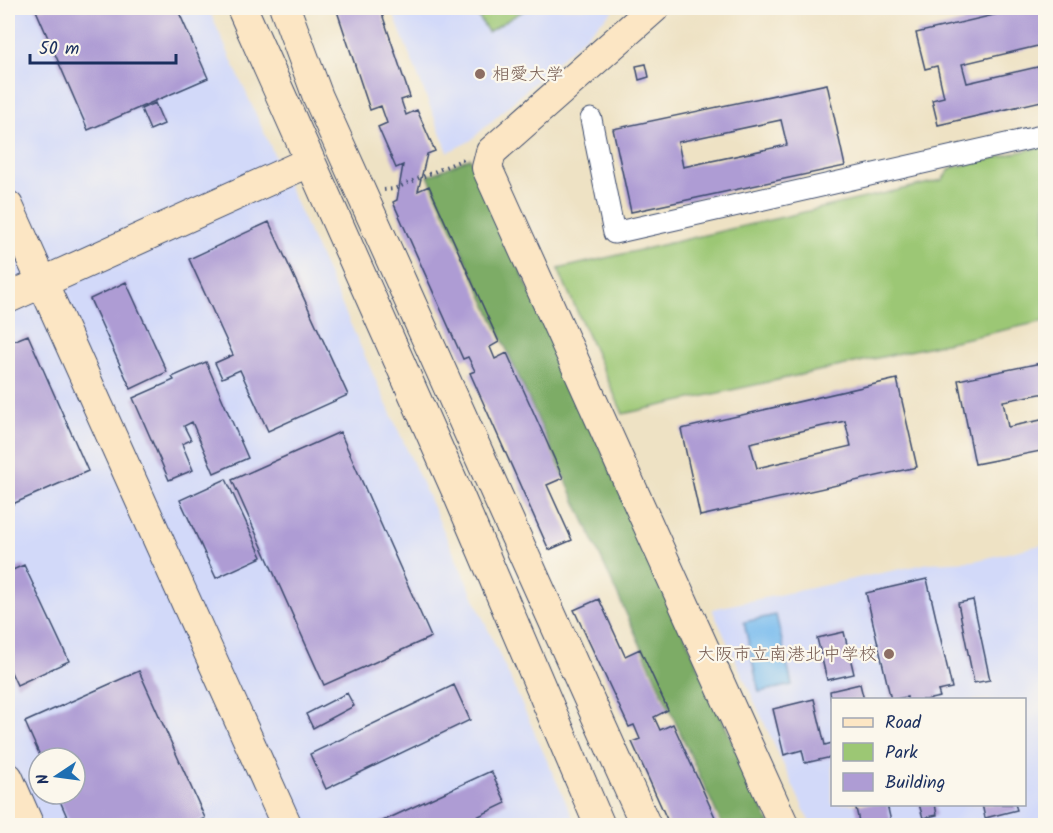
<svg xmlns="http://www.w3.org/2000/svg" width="1053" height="833" font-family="Kalam,'Klee One',sans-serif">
<rect width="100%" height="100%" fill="#fbf7ec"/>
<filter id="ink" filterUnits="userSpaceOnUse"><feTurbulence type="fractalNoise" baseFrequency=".0167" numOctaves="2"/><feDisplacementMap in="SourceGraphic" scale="12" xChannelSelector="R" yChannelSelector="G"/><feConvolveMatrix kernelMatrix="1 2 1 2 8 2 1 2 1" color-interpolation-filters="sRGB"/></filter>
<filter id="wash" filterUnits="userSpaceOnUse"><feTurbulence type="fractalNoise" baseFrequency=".008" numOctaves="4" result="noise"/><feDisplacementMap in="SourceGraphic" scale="24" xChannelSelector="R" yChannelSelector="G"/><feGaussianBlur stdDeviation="1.35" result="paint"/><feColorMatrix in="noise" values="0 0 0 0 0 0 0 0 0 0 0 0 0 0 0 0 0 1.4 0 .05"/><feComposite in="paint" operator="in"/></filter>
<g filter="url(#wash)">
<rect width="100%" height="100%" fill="#eee2c4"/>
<path fill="#d2d9f9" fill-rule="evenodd" d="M8,8H208L574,820L573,825H8ZM39,758H75V794H39Z
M391,8H616L470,141L448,152Z
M1045,544V825H811L712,609L929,563L974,561ZM832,700H1024V804H832Z"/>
<path fill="#9cc774" stroke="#5c7b69" stroke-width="1.5" d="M473,8H528L488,32Z
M1045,146V321L623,414L558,269L942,180L951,168Z"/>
<path fill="#7dac66" stroke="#4c6e62" stroke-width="1.5" d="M470,158L770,825H722L428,176Z"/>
<path fill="#79bcee" stroke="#4a76a6" stroke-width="1.5" d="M776,615L792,685L759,692L744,622Z"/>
<g id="blocks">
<path fill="#ae9cd4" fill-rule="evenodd" d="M35,8H177L208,78L88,130Z
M336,8H380L410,97L401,100L406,115L417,110L435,151L427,154L418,191L429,186L499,342L490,347L495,359L507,353L563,478L547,485L572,540L549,550L470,373L475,371L468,357L463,359L393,202L397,200L403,165L396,168L378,127L387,123L381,106L370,110Z
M1024,8H1046V56L1042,45L962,64L967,83L1046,65V100L938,125L932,100L944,97L937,66L925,69L916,33Z
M646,64L649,77L639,80L636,66Z
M827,84L845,166L631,212L613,129ZM781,120L787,145L683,167L678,142Z
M155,103L164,124L150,130L141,109Z
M269,222L348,395L268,431L240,370L222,378L215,363L233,355L189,259Z
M126,282L167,372L131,389L90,299Z
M28,335L88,471L8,506V457L10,456L8,450V343Z
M206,362L248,458L214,473L192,422L184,426L191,440L182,444L193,470L169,480L133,398L174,380L172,377Z
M1046,362V393L1003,401L1008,427L1046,419V450L975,464L958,380Z
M897,379L917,467L700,516L681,429ZM845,421L851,446L757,468L750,443Z
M340,432L431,637L324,685L232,480Z
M226,479L262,557L216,578L180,500Z
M24,565L69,661L17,685L10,670L8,671V572Z
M927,579L952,688L938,691L940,697L926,700H907V697L891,700L866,593Z
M599,599L625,656L640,649L668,710L654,717L660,730L673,724L719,826H670L632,742L640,739L634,725L629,727L574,610Z
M973,600L990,680L974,683L958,603Z
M844,632L854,674L827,680L817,638Z
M139,671L205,818L189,826H71L57,794H75V758H41L25,722Z
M860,684L864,700H831L830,691Z
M454,685L470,720L326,789L310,754Z
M347,693L354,706L313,728L306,714Z
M814,699L825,745L832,743V757L805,763L802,750L784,755L773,709Z
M491,771L506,803L458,826H372Z
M855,804H887L892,826H860Z
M919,804H935L937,815L923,818Z
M982,804H1015L1017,810L985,818Z"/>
</g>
</g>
<g filter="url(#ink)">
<use href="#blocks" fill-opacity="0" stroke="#3b4a6d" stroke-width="1.5"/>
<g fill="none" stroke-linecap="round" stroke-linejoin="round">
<defs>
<path id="street" d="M591,119L614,233L1046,135"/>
<path id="secondary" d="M242,8L459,496L600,826
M285,8L318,97L646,826
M654,8L491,152L487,168L784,826
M8,206L287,826
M8,298L309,162
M8,778L29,826"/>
</defs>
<use href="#street" stroke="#3b4a6d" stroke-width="23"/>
<use href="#secondary" stroke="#3b4a6d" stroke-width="32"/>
<path stroke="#3b4a6d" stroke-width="4" stroke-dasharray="1.5 4.5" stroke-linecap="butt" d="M384,190L394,189L464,159"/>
<use href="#street" stroke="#fff" stroke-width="21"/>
<use href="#secondary" stroke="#fce6c4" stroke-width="30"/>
</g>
</g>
<g fill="#8d6e63" stroke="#fbf7ec" stroke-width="2">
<circle cx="480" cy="74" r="6"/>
<circle cx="889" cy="654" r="6"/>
</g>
<g text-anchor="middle" stroke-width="4.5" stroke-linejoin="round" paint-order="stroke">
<g font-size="18" fill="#785e54" stroke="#fbf7ec" text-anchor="start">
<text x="492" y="80">相愛大学</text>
<text x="877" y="660" text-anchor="end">大阪市立南港北中学校</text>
</g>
</g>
<rect width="1053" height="833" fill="none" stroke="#fbf7ec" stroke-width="30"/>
<rect x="831" y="698" width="195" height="108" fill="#fbf7ec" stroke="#a1a7b3" stroke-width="1.5"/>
<rect x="843" y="718" width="30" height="9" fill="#fce6c4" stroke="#a1a7b3" stroke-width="1.5"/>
<text x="885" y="728" font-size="18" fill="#1b2f5e">Road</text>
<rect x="843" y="743" width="30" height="18" fill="#9cc774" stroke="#a1a7b3" stroke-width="1.5"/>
<text x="885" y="758" font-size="18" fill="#1b2f5e">Park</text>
<rect x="843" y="773" width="30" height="18" fill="#ae9cd4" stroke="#a1a7b3" stroke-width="1.5"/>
<text x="885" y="788" font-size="18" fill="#1b2f5e">Building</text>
<g transform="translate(57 776) rotate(257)"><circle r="28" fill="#fbf7ec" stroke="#a1a7b3" stroke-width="1.5"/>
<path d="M0-4.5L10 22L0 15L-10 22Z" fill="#1f6fb2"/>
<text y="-9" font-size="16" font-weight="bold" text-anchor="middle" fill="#1b2f5e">N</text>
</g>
<path d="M30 54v9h146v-9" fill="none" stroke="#1b2f5e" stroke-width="3"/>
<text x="39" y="54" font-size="18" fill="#1b2f5e" stroke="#fbf7ec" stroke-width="4.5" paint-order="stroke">50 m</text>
</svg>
